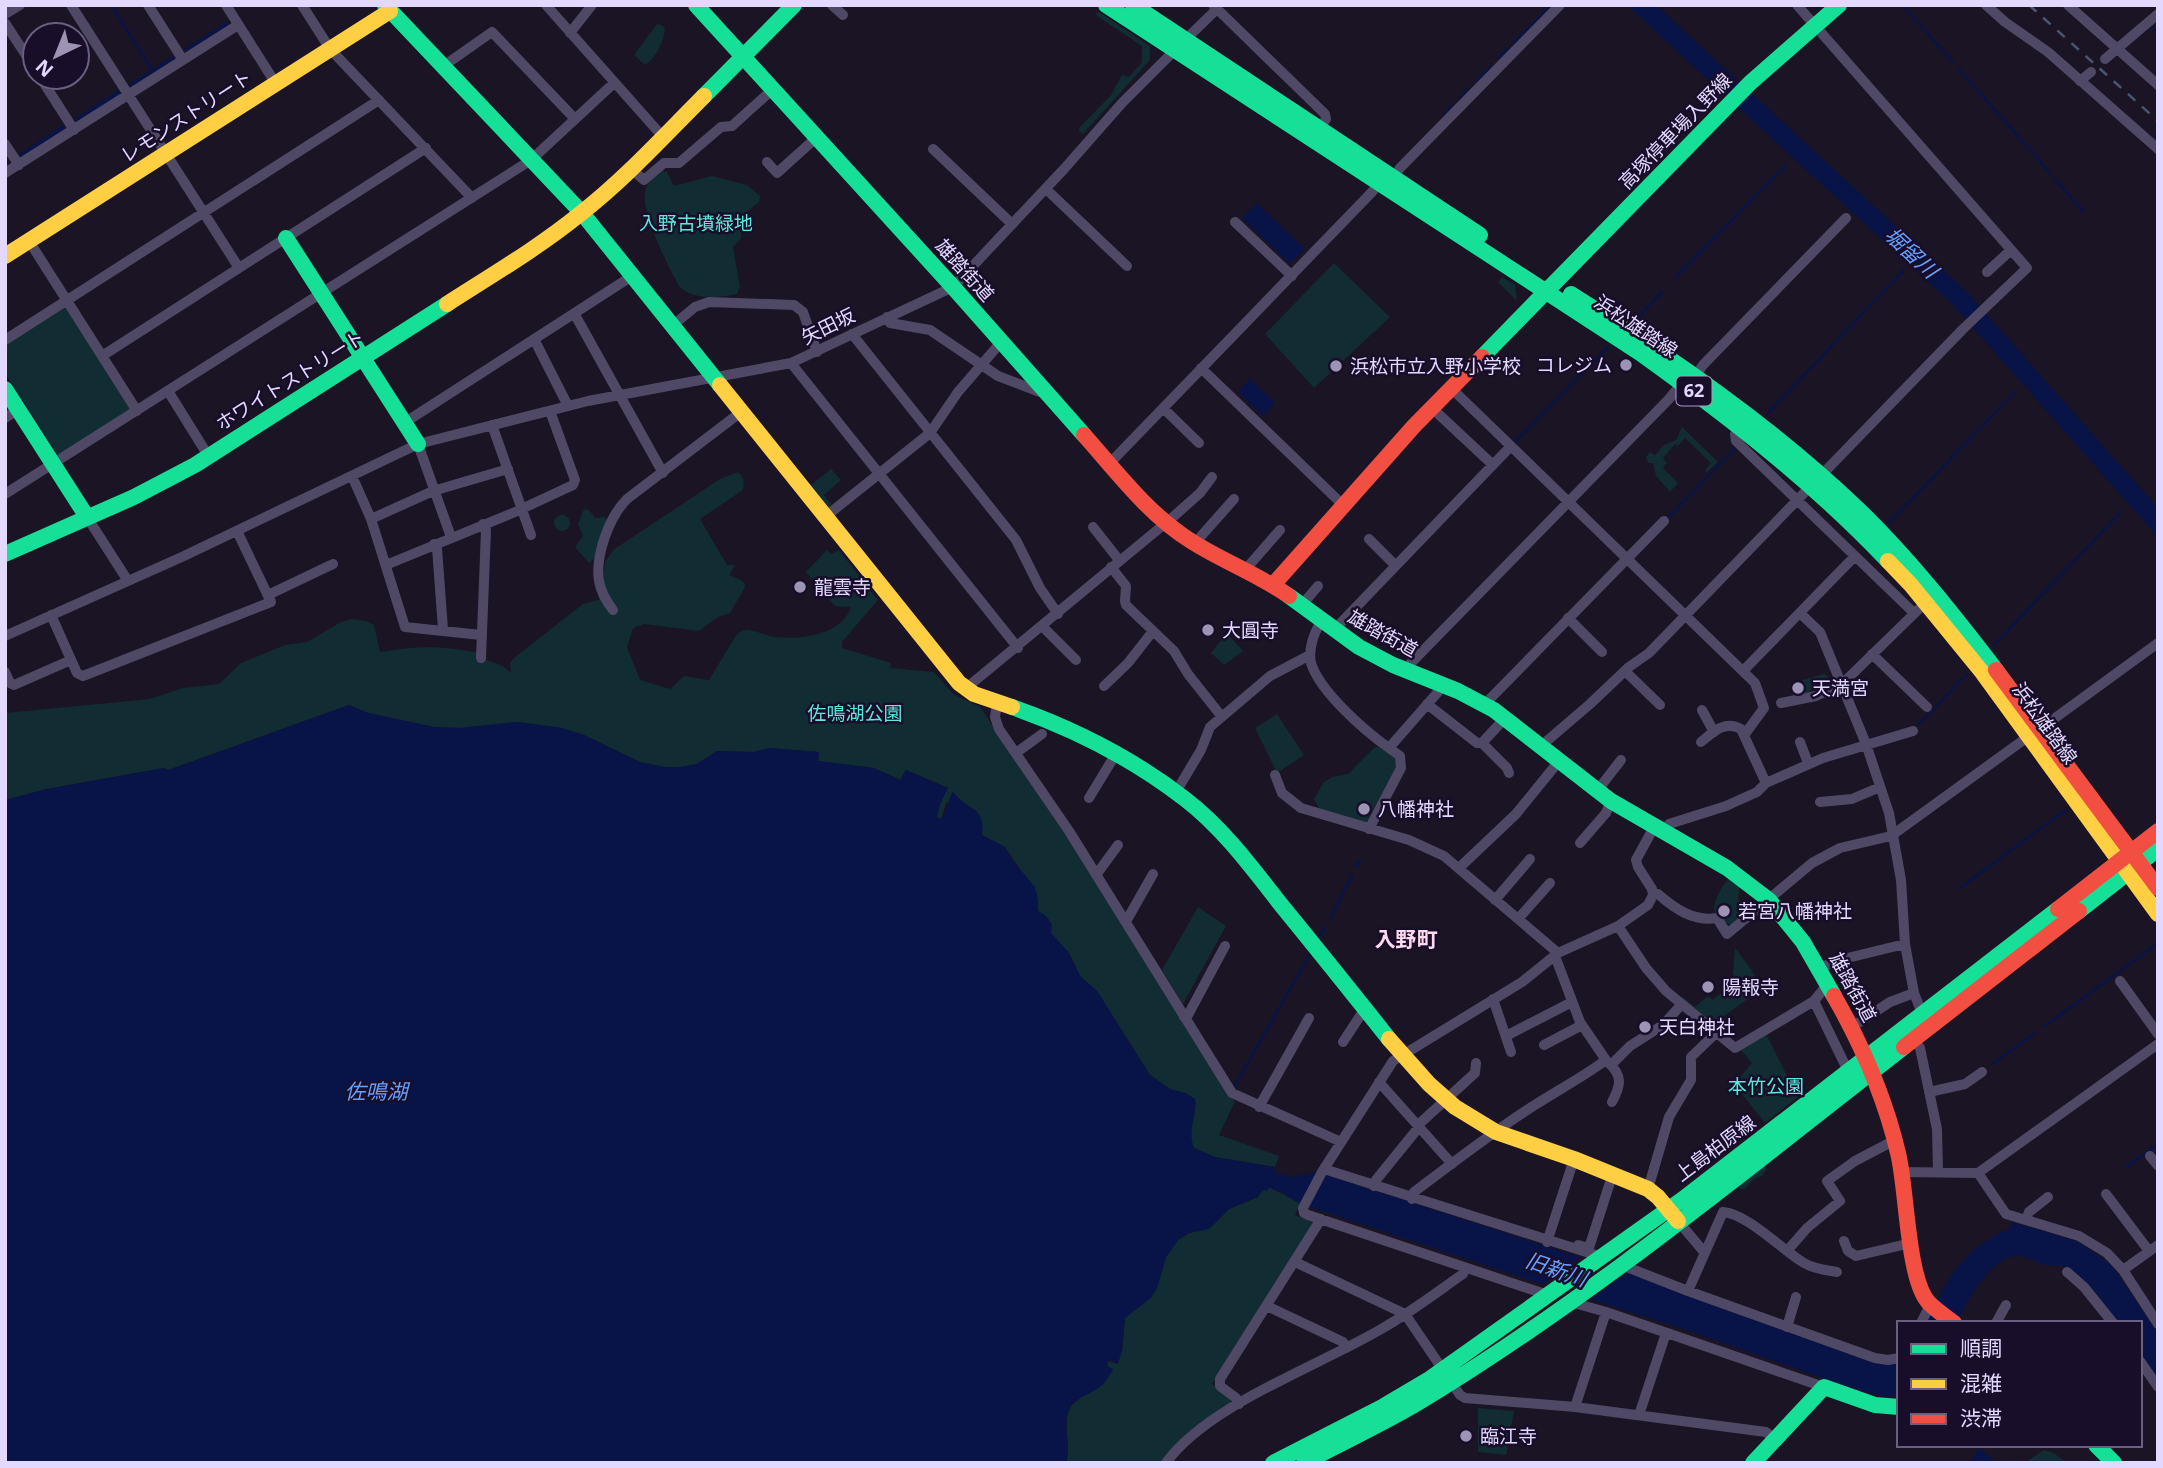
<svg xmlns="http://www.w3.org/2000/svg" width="2163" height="1468" font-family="'Noto Sans','Noto Sans JP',sans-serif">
<rect width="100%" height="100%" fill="#1a1424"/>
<path fill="#122c33" d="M1099,12L1150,46V60L1083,134L1079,131V128L1111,95L1122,75L1129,77L1142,62V46L1097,16L1096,13Z
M657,24L662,25L665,29C663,43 657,57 645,65L634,55Z
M663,171L667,172L674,186L712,176L747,185L760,196L759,202L741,217V238L733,247L740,287L737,294C720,298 691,300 679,286C668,266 642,215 645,192C645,183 657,176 663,171Z
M1334,263L1390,317L1314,388L1265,334Z
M1502,277L1515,285L1517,301L1498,282Z
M62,308L67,309L130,407L129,412L62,455L57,454L5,373V344Z
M1682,427L1718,462L1706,473L1705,470L1711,463L1685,438L1678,446L1675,444L1663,458L1667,463L1663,468L1678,483L1670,492L1656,476L1653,463H1648L1646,457L1650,452L1655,455L1664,445L1676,440Z
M831,469L841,480L824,495L831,504L829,508L811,485Z
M738,472C745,478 744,482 743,490L700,519L727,565H735L729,575L741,580L745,584L744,589L730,613L718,617L699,631L644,624L633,628L627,647L640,680L670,689L684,676L709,680L735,637C739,632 743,629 749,630C758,631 766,636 775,637C801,640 842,635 851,607L835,606L806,572L827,550L831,554L839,550L878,600L842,642V648L888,662L891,664L890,668L934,672L953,694L980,707L1066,833L1229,1096L1235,1101L1219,1135L1279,1156L1275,1167L1215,1157L1194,1148C1187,1133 1193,1118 1196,1103L1170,1089L1150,1075L1097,991L1080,976L1069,953L1051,933L1052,924L1038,911L1037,894L1005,847L982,835L966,804L958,798L946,803L941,819L937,817L940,804L948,788L906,770L901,780L874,768L818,761L819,752L770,748L754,752L717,751L697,764L681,767H665L640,762L584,735L562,728L518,722L460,728L434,727L368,713L349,705L168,770L163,768L47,789L5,800V713L150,699L183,688L211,685L219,684L241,663L285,645L307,642L341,622L352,619L366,621L374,625L380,652C417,646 441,645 478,653V657L503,666L511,673L510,663L514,658L583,604L601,599L605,562L613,550L720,479Z
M584,509L589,510L595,518L604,517L607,520L595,558L589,563L575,547L583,536L578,524Z
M554 523a8 8 0 1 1 16 0a8 8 0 1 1-16 0Z
M1227,633L1243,651L1224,665L1211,653Z
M1824,674L1828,676L1827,680L1806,693L1794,697L1789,686L1792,683Z
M1277,714L1304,755L1277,773L1255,728Z
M1375,747H1380L1399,762L1366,823L1320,810L1314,799L1324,782L1332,777L1348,774Z
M1730,878L1740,885L1738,899L1749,910L1730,925C1726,922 1719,919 1716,914C1710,905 1723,883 1730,878Z
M1198,907L1226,926L1183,1004L1162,970Z
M1735,948L1751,969L1762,989L1711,1025L1680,1000L1683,997L1695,1007L1708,996L1712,1000L1737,981L1733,973Z
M1766,1034L1798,1097L1765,1123L1742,1094L1737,1081L1752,1063L1741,1050Z
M1764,1165L1767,1169L1762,1176L1754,1179L1745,1189H1739V1185Z
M1268,1187L1298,1201L1300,1204L1295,1215L1314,1223L1212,1384L1230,1396L1231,1403L1188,1433L1161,1463H1066C1071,1447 1065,1433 1067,1418C1070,1399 1086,1397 1098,1387C1104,1382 1108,1375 1113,1369L1107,1366L1108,1361L1117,1364L1122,1351L1125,1318L1157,1288L1166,1257L1178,1240L1189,1233L1209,1229L1229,1209L1258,1197L1260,1193Z
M1478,1408L1514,1411L1506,1455L1478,1452Z
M2044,1450L2054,1453L2067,1463H2024Z"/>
<path fill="#081447" d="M1627,5H1656L1967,292L2158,508V537L1953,305Z
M228,21L230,24L186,52L184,49Z
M173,56L175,59L131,87L129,84Z
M118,90L121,94L76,122L74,119Z
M63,125L66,129L21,157L19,154Z
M1257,203L1305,249L1290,264L1242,218Z
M1250,379L1275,403L1263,416L1238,392Z
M349,705L368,713L434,727L460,728L518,722L562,728L584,735L640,762L665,767H681L697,764L717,751L754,752L770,748L819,752L818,761L874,768L900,780L906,770L948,788L940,804L937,817L941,819C947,811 948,800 953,791C966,812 986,804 982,835L1005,847L1013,861L1035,887L1038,901V911C1049,916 1052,922 1051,933L1069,953L1080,976L1097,991L1150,1075L1170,1089L1186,1093L1195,1099C1197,1117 1187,1131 1194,1148L1215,1157L1275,1167L1274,1172L1291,1177L1318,1172L1899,1361V1397L1881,1396L1842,1385L1684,1329L1551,1287L1301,1204L1286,1196V1194L1269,1187L1267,1191L1264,1190L1260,1193L1258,1197L1229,1209L1209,1229L1189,1233L1178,1240L1166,1257L1157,1288L1151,1298L1125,1318L1122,1350L1118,1364L1111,1360L1108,1361L1107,1366L1113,1370C1110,1374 1107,1380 1103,1384C1093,1395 1074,1395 1068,1412C1063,1428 1071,1446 1066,1463H5V800L47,789L164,768L169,770Z
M2011,1222L2077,1241L2111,1264L2158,1333V1380L2140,1355V1323H2118C2104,1303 2089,1280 2067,1268C2060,1264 2053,1266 2046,1265C2035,1262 2027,1255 2015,1256C1993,1257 1964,1303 1958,1323H1925L1935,1299L1939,1297C1955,1263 1977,1242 2011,1228Z
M1979,1448L1998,1463H1969Z"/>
<path fill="#1a1424" d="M1584,1255L1630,1271L1586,1302L1540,1287Z"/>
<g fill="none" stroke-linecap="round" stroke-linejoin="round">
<path stroke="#081447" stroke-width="2.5" d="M111,5L152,70
M1906,9L1953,62
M2151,26L2158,34
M1513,44L1548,9
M1499,58L1508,49
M1959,69L2050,173
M1477,81L1492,66
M1460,98L1468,89
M1445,114L1453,106
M2157,164H2158
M2054,178L2084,212
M1676,277L1786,165
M1635,320L1662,292
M1768,413L1903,271
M1514,443L1608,347
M1666,520L1736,447
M1889,523L2016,391
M1995,644L2122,511
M1918,725L1967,674
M1357,866L1360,861
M1960,888L2066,810
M1330,919L1353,874
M1319,938L1325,927
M2045,1026L2158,943
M1994,1063L2035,1033
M1234,1087L1309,956
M2127,1167L2158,1144"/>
<path stroke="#4f4965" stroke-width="10" d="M71,5L239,268
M148,5L183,60
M226,5L276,84
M302,5L330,49L472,198
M546,5L663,137
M832,5L843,15
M1213,5L1325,114L1326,119L1320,129
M1986,5L2005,22L2048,52L2158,149
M2068,5L2158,85
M5,14L20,5
M5,23L35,69
M570,33L592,5
M1185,40L1217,9
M2105,59L2158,14
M442,67L492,32L575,119
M40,77L74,130
M2080,81L2091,72
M5,144L19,165
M933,149L1012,224
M767,162L777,173L817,137
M631,169L644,180L664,163H679L721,127L732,126L773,89
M5,173L238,25
M1394,177L1400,168L1560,5
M1046,189L1127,266
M1235,222L1292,276
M29,241L137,411
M1987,272L2011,250
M574,313L663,473
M887,317L890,323L930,330L998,376L1040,392L1044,388
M672,326L695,307L709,302L794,305L803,312L817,352
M852,334L1016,540L1040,588L1058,614
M534,339L568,406
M5,340L379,100
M102,356L426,148
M791,363L1018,648
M1201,368L1343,505
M1696,375L1703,365L1846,218
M1451,388L1755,683L1764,708L1745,734
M168,391L209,457
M1163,408L1199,443
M1432,408L1493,465
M5,418L19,409
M404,423L632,276
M492,425L531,535
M1741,426L1735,434L1736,441L1914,613
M418,444L451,537
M1110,463L1372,192L1379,183
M352,476L371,519L405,627L481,635
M5,494L531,160L614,83
M87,517L128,581
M825,517L930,433L958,392L1002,341
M371,519L433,491L508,469
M1093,527L1119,560
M1369,539L1395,565
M1195,543L1234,499
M434,544L437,548L443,629
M386,565L515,512L573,485L575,480L550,411
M1111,567L1126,586L1125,601L1126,605L1174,651L1188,674L1222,717
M1245,570L1280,530
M268,595L333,564
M1301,606L1318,586
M613,610C606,601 601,592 599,581C595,556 609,517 627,499L741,412
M1800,613L1820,632L1866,744L1889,813L1901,880L1905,944L1914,993L1923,1016
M51,615L77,673L83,676L271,602L237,531
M1568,618L1602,652
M1322,621C1314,631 1308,650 1311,663C1320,692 1365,731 1389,748L1438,692L1441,685
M1043,627L1076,660
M1334,630L1511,446
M5,636L184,556L418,444L588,401L791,363L953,287L1064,169L1122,103L1175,50
M1872,654L1927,707
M481,658L486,530L483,524
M1625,671L1660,705
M1743,671L1855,556
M5,672L10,683L14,685L71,660
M1408,672L1410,664L1669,399L1682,383
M1104,686L1128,663L1153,631
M965,689L1173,517L1200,493L1212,477
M997,703L995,717L999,729L1069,831L1232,1093L1341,1142
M1781,703L1816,696L1841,685L1919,609
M1427,704L1477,743H1482L1506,717
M1485,704L1664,521
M1702,710L1714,732
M2040,729L2158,643
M1701,742C1713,732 1725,720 1741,729L1766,783
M1800,742L1808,763
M1482,743L1507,768L1509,773
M1541,746L1590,704L1629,667L1649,653L1963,329L2027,268L1797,5
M1016,753L1042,734
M1275,775L1282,793L1301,808L1409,840L1444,856L1558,953
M1597,791L1621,760
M1176,792L1201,750L1210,727L1270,676L1310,655
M1089,798L1117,752
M1820,802L1852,799L1880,787
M1369,829L1401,768L1400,756L1389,748
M1664,833L1669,824L1726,806L1757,792L1766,783L1823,758L1913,731
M1580,843L1606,813L1611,801
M1459,868L1516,814L1559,761
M1096,875L1118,845
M1653,895L1658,894C1675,909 1694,922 1717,918L1727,934L1812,863L1840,848L1891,836L2029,736
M1495,900L1530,859
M1518,919L1550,883
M1124,920L1128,918L1153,874
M1618,926L1646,968L1666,991L1735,1048L1814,1001L1827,985
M1819,969L1835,961L1905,944
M2120,981L2158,1034
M1493,999L1511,1052
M1814,1001L1849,1073
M1184,1017L1188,1015L1225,946
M1852,1027L1890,1002L1914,993
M1506,1036L1572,1002
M1914,1040L1920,1048L1937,1129L1938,1171
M1343,1042L1360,1016L1366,1011
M1544,1045L1582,1025
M1608,1062C1623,1076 1621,1085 1612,1102
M1611,1065L1630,1046L1663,1025L1681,1005
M1379,1082L1452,1164
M1929,1092L1965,1084L1982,1072
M1259,1107L1309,1018
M1418,1125L1475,1073L1476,1063
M2150,1156L2158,1166
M1324,1169L1602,1257
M1902,1172L1978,1173L2158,1044
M1978,1173L2006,1214L2079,1236L2107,1253L2123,1270L2158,1324
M1374,1186L1376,1180L1419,1127
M1648,1189L1669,1117L1691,1080V1057L1716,1033
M2106,1194L2149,1251
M1412,1199L1414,1192C1450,1165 1486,1137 1524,1112C1551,1094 1580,1079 1606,1060L1580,1022L1555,956
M2026,1220L2029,1212L2048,1197
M1678,1221L1704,1252
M1844,1241L1848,1251L1856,1256L1911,1243
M1547,1242L1574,1159
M1578,1245L1589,1248L1613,1173
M1787,1251L1807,1228L1840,1201L1827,1181L1855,1161L1895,1140
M1295,1262L1405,1314L1460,1395L1465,1398L1575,1407L1766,1432L1775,1440
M1619,1264L1688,1291L1875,1358L1888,1360L1899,1358
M2123,1270L2158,1245
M2067,1272L2084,1287L2113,1323
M1688,1291L1723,1212C1748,1214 1782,1250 1804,1263C1814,1269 1826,1270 1837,1272
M1548,1295L1308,1215L1304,1213L1303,1208L1322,1172L1393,1061L1522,982L1558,953L1618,926L1648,905L1653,895L1652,889L1638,867L1636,860L1654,827
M1567,1301L1606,1312L1824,1387
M1267,1306L1343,1342L1346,1348
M1921,1323L1930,1305
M1996,1323L2006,1305
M1787,1327L1796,1297
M2140,1361L2158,1387
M1239,1404L1236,1398L1220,1386V1379L1321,1219
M1575,1407L1606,1312
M1639,1415L1666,1333
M1166,1463C1207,1405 1321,1365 1383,1328C1411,1312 1437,1292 1463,1274L1465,1268"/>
<path stroke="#16e098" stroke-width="16" d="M385,5L582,213L720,385
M696,5L953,287L1084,435
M1106,5L1640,353C1729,417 1812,481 1888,561
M1133,5L1480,235
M704,96L794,5
M286,238L418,444
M1571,294C1672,358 1770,425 1857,508C1908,557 1953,614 1996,670
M1482,357L1750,83L1839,5
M5,389L87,517
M5,554L134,497L195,465L447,304
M1289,596L1359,647L1393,665L1458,691L1494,710L1611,801L1727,868L1769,900L1803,942L1834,996
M1012,707C1075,729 1132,758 1185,799C1223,828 1253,869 1282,906C1318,950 1354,995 1389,1039
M2079,911L2158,849
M2096,1445L2114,1463
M1273,1463L1384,1406L1428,1380L1683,1199L2058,909
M1304,1463C1343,1442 1383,1424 1421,1401C1591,1298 1748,1168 1904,1047
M1753,1463L1824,1387L1875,1405L1899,1407"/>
<path stroke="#ffcf43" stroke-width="16" d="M5,256L390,11
M447,304C492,275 538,248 580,214C625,179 664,136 704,96
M720,385L959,683L974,694L1012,707
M1888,561L1911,585L1982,672L2158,914
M1389,1039L1429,1084L1455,1107L1496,1132L1574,1159L1648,1189L1658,1197L1678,1221"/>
<path stroke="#f24e42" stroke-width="16" d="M1084,435C1117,472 1148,514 1191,541C1222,561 1258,574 1289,596
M1273,585L1414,426L1482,357
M1996,670L2158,888
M2058,909L2158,831
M1834,996C1862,1045 1885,1098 1898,1153C1907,1188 1907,1280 1929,1303C1936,1310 1946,1317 1954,1323
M1904,1047L2079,911"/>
<path stroke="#485770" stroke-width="2.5" stroke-dasharray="10 9" stroke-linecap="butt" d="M2029,5L2158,121"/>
</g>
<g fill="#9d93b2" stroke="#180e2a" stroke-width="2.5">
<circle cx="1626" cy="365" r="7"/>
<circle cx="1336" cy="366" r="7"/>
<circle cx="800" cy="587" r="7"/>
<circle cx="1208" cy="630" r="7"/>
<circle cx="1798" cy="688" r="7"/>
<circle cx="1364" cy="809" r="7"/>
<circle cx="1724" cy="911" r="7"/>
<circle cx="1708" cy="987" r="7"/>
<circle cx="1645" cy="1027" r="7"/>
<circle cx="1466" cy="1436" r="7"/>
</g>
<g text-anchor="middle" stroke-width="5" stroke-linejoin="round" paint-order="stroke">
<rect fill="#180e2a" stroke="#a69bbf" stroke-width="2" x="1676.5" y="376.5" width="35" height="29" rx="5"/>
<g font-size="18" font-weight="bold" fill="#e3d8ff">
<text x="1694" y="397">62</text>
</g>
<g font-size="19" fill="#e3d8ff" stroke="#180e2a">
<text transform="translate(186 116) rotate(-33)" y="7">レモンストリート</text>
<text transform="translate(1675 131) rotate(-46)" y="7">高塚停車場入野線</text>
<text transform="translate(965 270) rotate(48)" y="7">雄踏街道</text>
<text transform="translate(828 326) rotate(-26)" y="7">矢田坂</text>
<text transform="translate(1636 326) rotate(34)" y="7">浜松雄踏線</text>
<text transform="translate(290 380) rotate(-32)" y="7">ホワイトストリート</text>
<text transform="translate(1383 633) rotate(29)" y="7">雄踏街道</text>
<text transform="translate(2045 723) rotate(54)" y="7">浜松雄踏線</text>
<text transform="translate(1853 987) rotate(61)" y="7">雄踏街道</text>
<text transform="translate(1715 1148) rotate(-37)" y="7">上島柏原線</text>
</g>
<g font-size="19" fill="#5ae9dc" stroke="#180e2a">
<text x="696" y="230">入野古墳緑地</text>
<text x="855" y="720">佐鳴湖公園</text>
<text x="1766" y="1093">本竹公園</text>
</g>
<g font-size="19" fill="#e3d8ff" stroke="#180e2a" text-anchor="start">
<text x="1612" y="372" text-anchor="end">コレジム</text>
<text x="1350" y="373">浜松市立入野小学校</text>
<text x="814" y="594">龍雲寺</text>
<text x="1222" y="637">大圓寺</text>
<text x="1812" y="695">天満宮</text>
<text x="1378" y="816">八幡神社</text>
<text x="1738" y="918">若宮八幡神社</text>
<text x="1722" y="994">陽報寺</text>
<text x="1659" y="1034">天白神社</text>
<text x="1480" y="1443">臨江寺</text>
</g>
<g font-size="21" font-style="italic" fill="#66a0ff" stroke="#180e2a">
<text transform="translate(1911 253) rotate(43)" y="7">堀留川</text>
<text x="376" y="1099">佐鳴湖</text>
<text transform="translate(1556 1270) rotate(19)" y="7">旧新川</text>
</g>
<g font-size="21" font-weight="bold" fill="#ffdaec" stroke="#180e2a">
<text x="1406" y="947">入野町</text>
</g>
</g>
<rect width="2163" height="1468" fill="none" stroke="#e3d8ff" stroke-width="14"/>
<rect x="1897" y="1321" width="245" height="126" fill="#180e2a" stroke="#695f7f" stroke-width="2"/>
<rect x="1911" y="1344" width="35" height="10" fill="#16e098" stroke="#695f7f" stroke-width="2"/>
<text x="1960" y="1356" font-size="21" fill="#e3d8ff">順調</text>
<rect x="1911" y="1379" width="35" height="10" fill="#ffcf43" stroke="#695f7f" stroke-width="2"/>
<text x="1960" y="1391" font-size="21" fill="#e3d8ff">混雑</text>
<rect x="1911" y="1414" width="35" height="10" fill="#f24e42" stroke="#695f7f" stroke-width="2"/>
<text x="1960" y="1426" font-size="21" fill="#e3d8ff">渋滞</text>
<g transform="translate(56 56) rotate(223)"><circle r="33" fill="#180e2a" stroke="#695f7f" stroke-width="2"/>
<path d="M0-5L12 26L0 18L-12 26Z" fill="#9d93b2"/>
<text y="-10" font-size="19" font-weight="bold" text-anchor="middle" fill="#e3d8ff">N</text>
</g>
</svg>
